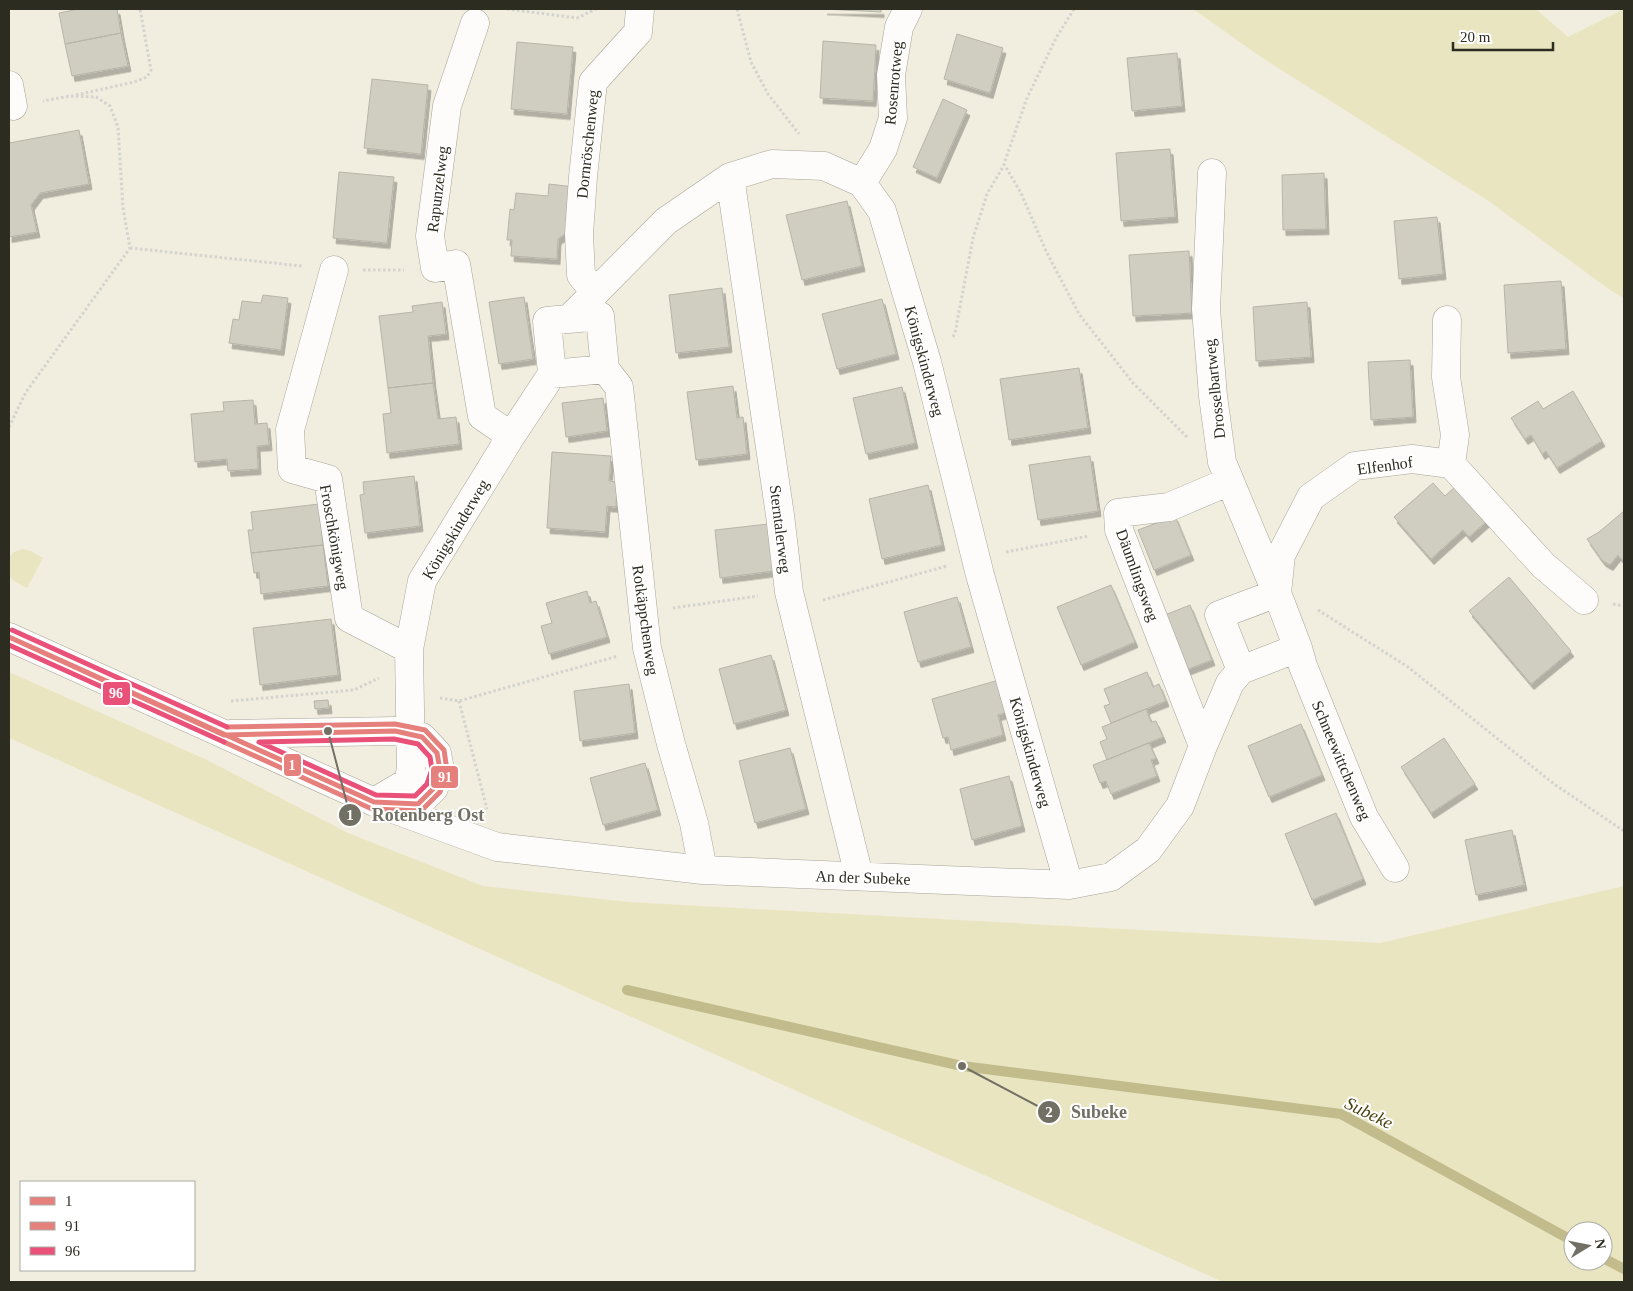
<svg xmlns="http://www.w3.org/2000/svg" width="1633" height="1291" font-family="'Times New Roman',serif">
<defs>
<filter id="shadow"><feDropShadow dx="3" dy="5.5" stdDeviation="0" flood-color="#0004"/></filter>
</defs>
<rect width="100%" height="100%" fill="#f1eedf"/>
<path fill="#eae5c1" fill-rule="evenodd" d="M1193,9H1536L1568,37L1624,9V298L1610,290L1487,200L1261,57Z
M23,549L31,551L43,558L27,588C8,578 9,580 9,558L14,552Z
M9,672L207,760L348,833L483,886L628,902L1380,943L1624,886V1282H1223L9,738ZM1573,1231H1603V1261H1573Z"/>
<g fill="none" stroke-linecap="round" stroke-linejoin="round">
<path stroke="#c2bb8c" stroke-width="10" d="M627,990L962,1066L1341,1114L1573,1241
M1603,1258L1624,1269"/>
</g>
<path fill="#cfcec1" stroke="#b7b5a9" filter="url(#shadow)" d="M79,9H117L121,33L65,44L59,13Z
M824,9H881V12Z
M121,33L128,66L72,76L65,44Z
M957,34L1003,48L990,93L944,79Z
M823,41L876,45L873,101L820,98Z
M517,42L573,47L567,114L511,109Z
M1177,53L1182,106L1132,111L1127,58Z
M372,79L428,85L421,154L364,148Z
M943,99L967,110L937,178L913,167Z
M79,130L89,184L40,193L31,205L37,232L9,237V143Z
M1170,149L1175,217L1121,221L1116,153Z
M339,172L394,177L387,243L333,238Z
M1324,173L1326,229L1283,230L1282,175Z
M549,184L575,187L572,229L558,239L557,259L511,256L512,240H507L510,209L514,210L516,193L548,196Z
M847,201L862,266L802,280L786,215Z
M1437,217L1443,274L1399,279L1394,221Z
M1189,251L1192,313L1133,316L1129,255Z
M1561,281L1566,349L1508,353L1504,285Z
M722,288L729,347L676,353L669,295Z
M263,295L288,298L281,350L229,343L233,319L239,320L242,301L261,303Z
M524,297L533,359L499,364L489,302Z
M882,299L896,354L837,369L822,314Z
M442,302L446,334L428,336L433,383L388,388L379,316L413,312L412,306Z
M1307,302L1311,357L1256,361L1253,307Z
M1410,360L1413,417L1371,420L1368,362Z
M1079,368L1088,428L1009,440L1000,379Z
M433,383L438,419L456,417L459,444L387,453L383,414L391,413L388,388Z
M733,386L737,418L743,417L747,454L696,460L687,392Z
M902,387L915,443L866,454L853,398Z
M1573,391L1602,441L1557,468L1546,451L1542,454L1531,435L1525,439L1511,418L1538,401L1543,409Z
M603,398L607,431L566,437L562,403Z
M253,400L255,424L267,423L269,445L257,446L258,469L228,471L227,459L195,462L191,414L224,411L223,402Z
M552,452L611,456L609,481L617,482L616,507L607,506L605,532L547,528Z
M1090,456L1098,511L1038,520L1029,465Z
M414,476L420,526L365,533L360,495L364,494L363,482Z
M1433,483L1445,496L1456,486L1487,521L1469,537L1463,530L1431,559L1394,517Z
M928,485L942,545L882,559L869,499Z
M319,504L323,545L251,553L248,530H253L251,512Z
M1624,511V562L1618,555L1610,565L1603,561L1599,556L1587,539L1599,532Z
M1175,516L1191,555L1154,570L1138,530Z
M768,524L774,571L720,578L715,530Z
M323,545L328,586L261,594L259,572L254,573L251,553Z
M1509,577L1571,651L1531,684L1469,611Z
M1111,585L1135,642L1081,665L1057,607Z
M587,591L590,603L596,601L607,637L549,654L541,626L552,623L546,603Z
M957,597L971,647L918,662L904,612Z
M1190,605L1212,660L1186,670L1165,615Z
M331,619L338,675L260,685L253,628Z
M771,655L786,710L734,724L719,669Z
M1147,672L1153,687L1159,684L1166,701L1111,723L1104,706L1110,704L1104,689Z
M999,680L1008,712L998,715L1003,735L951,750L948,737L943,738L932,699Z
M629,684L635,733L580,741L574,691Z
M328,700L329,708L315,709L314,701Z
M1146,709L1151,722L1156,721L1163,737L1107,760L1100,742L1107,739L1102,727Z
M1301,724L1322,775L1269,797L1248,746Z
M1444,738L1475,784L1431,813L1401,767Z
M1149,743L1156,758L1151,760L1157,776L1111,794L1106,781L1100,783L1093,765Z
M790,748L806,809L755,823L739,761Z
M645,763L658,810L603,825L590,778Z
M1009,776L1022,826L972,840L960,789Z
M1336,813L1363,879L1312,900L1285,834Z
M1512,830L1524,885L1476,895L1465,840Z"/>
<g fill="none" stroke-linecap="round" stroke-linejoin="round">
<defs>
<path id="street" d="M475,23L447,106L430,236L435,268L456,264L482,416L511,436
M9,85L13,106
M1212,173L1206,309L1213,396L1222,462L1276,592
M730,177L780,515L789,592L859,876
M862,183L883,149L893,118L891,75L899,27L908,9
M334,270L290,430L292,469L328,479L349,618L409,649
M595,292L581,275L579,234L583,177L593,82L638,32L640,9
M600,316L605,369L552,374L547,321Z
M569,319L666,221L730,177L772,164L824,166L862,183L882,211L927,362L980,575L1069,885
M1447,320L1446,377L1455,435L1451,464
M605,369L619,387L647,648L671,744L694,823L703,870
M1277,593L1281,555L1311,497L1355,466L1412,459L1451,464L1543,565L1584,600
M9,637L374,802L497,847L703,870L1069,885L1111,877L1148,850L1180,806L1203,746L1230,683L1241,670L1298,648L1277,593L1219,615L1241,670
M1298,648L1303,666L1364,817L1395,868
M231,734L395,731L422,737L437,753L440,770L434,788L418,804L388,802
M1203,746L1119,530L1118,513L1169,507L1230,481
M374,802L408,782L411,769L409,649L422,581L511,436L552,374"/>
</defs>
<use href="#street" stroke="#a7a499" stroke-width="29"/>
<path stroke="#d3d3cf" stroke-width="3" stroke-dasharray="2.5 2.5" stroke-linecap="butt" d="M507,9L577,18L596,9
M737,9L751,62L768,94L799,134
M1074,9L1056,38L1027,98L1004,164L1021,193L1046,251L1079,314L1133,383L1187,437
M76,95L134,82L147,77L151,70L140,9
M130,248L302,266
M363,270H404
M953,337L955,333L973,238L987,194L1004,165
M9,427L26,392L130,248L123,208L118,127L110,106L96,97L70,96L43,101
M1006,552L1089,536
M823,600L947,566
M1613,604L1624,606
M673,608L758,596
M1318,610L1408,667L1554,784L1624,831
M440,698L459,701L618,656
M231,701L354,690L379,678
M459,701L487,809"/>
<use href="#street" stroke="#fdfcfa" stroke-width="28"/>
<defs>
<path id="bus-1" d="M9,637L226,735H224Z
M395,731L422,737L437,753L440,770L434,788L418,804L374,802L226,735Z"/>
<path id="bus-2" d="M224,742L372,809L421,811L440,792L447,770L444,750L425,730L395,724L227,727"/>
<path id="bus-3" d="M12,630L227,727
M9,645L224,742
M394,739L418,744L430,757L432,769L427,784L415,796L376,795L259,742Z"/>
</defs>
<use href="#bus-1" stroke="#fff" stroke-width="9"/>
<use href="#bus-2" stroke="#fff" stroke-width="9"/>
<use href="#bus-3" stroke="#fff" stroke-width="9"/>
<use href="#bus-1" stroke="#e6807d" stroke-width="5"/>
<use href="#bus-2" stroke="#e6807d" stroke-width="5"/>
<use href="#bus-3" stroke="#ea5178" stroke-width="5"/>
</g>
<g text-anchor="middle" stroke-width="4" stroke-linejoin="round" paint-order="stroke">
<g font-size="16" fill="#2d2c21" stroke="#fff">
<text transform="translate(893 83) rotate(-85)" y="6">Rosenrotweg</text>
<text transform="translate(587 144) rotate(-84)" y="6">Dornröschenweg</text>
<text transform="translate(437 189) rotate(-83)" y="6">Rapunzelweg</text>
<text transform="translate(925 361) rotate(75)" y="6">Königskinderweg</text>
<text transform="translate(1214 389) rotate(-96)" y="6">Drosselbartweg</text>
<text transform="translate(1385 465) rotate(-8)" y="6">Elfenhof</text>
<text transform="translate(455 529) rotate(-59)" y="6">Königskinderweg</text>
<text transform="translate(781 529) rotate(83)" y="6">Sterntalerweg</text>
<text transform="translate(335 537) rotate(80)" y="6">Froschkönigweg</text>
<text transform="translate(1138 575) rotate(70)" y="6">Däumlingsweg</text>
<text transform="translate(646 620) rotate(82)" y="6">Rotkäppchenweg</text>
<text transform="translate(1031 752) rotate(74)" y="6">Königskinderweg</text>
<text transform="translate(1342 760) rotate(67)" y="6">Schneewittchenweg</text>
<text transform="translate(863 877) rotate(2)" y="6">An der Subeke</text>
</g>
<g font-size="18" font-style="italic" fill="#48410f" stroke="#fff">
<text transform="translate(1369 1113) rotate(26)" y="6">Subeke</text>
</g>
</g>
<path fill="none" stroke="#727064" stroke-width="2" d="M328 731L350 815M962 1066L1049 1112"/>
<g fill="#727064" stroke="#fff" stroke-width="2">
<circle cx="328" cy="731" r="5"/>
<circle cx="962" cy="1066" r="5"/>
<circle cx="350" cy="815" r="12"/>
<circle cx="1049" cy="1112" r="12"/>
</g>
<g font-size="15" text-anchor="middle" font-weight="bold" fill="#fff">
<text x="350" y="820">1</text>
<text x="1049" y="1117">2</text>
</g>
<g font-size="18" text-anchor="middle" font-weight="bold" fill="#727064" stroke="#fff" stroke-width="4" stroke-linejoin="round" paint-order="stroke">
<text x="428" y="821">Rotenberg Ost</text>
<text x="1099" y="1118">Subeke</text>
</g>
<g stroke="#fff" stroke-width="2">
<rect x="102" y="681" width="29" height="25" rx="5" fill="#ea5178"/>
<rect x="283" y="753" width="19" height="24" rx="5" fill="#e6807d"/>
<rect x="430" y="765" width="29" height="24" rx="5" fill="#e6807d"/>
</g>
<g font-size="14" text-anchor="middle" font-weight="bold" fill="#fff">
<text x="116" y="698">96</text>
<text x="292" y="770">1</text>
<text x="445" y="782">91</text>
</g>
<rect width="1633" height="1291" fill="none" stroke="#2d2c21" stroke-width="20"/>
<rect x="20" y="1181" width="175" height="90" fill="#ffffff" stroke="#ababa6"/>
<rect x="30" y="1197" width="25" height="8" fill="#e6807d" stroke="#ababa6"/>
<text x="65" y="1206" font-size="15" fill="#2d2c21">1</text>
<rect x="30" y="1222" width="25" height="8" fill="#e6807d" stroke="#ababa6"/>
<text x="65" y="1231" font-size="15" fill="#2d2c21">91</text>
<rect x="30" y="1247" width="25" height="8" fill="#ea5178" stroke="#ababa6"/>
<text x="65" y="1256" font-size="15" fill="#2d2c21">96</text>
<g transform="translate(1588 1246) rotate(80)"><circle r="24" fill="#ffffff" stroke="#ababa6"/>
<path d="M0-4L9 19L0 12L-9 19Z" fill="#727064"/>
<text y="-8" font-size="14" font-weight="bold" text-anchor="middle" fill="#2d2c21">N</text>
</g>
<path d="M1453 42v8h100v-8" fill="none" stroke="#2d2c21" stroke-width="2.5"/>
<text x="1460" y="42" font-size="15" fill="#2d2c21" stroke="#ffffff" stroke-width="4" paint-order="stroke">20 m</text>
</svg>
